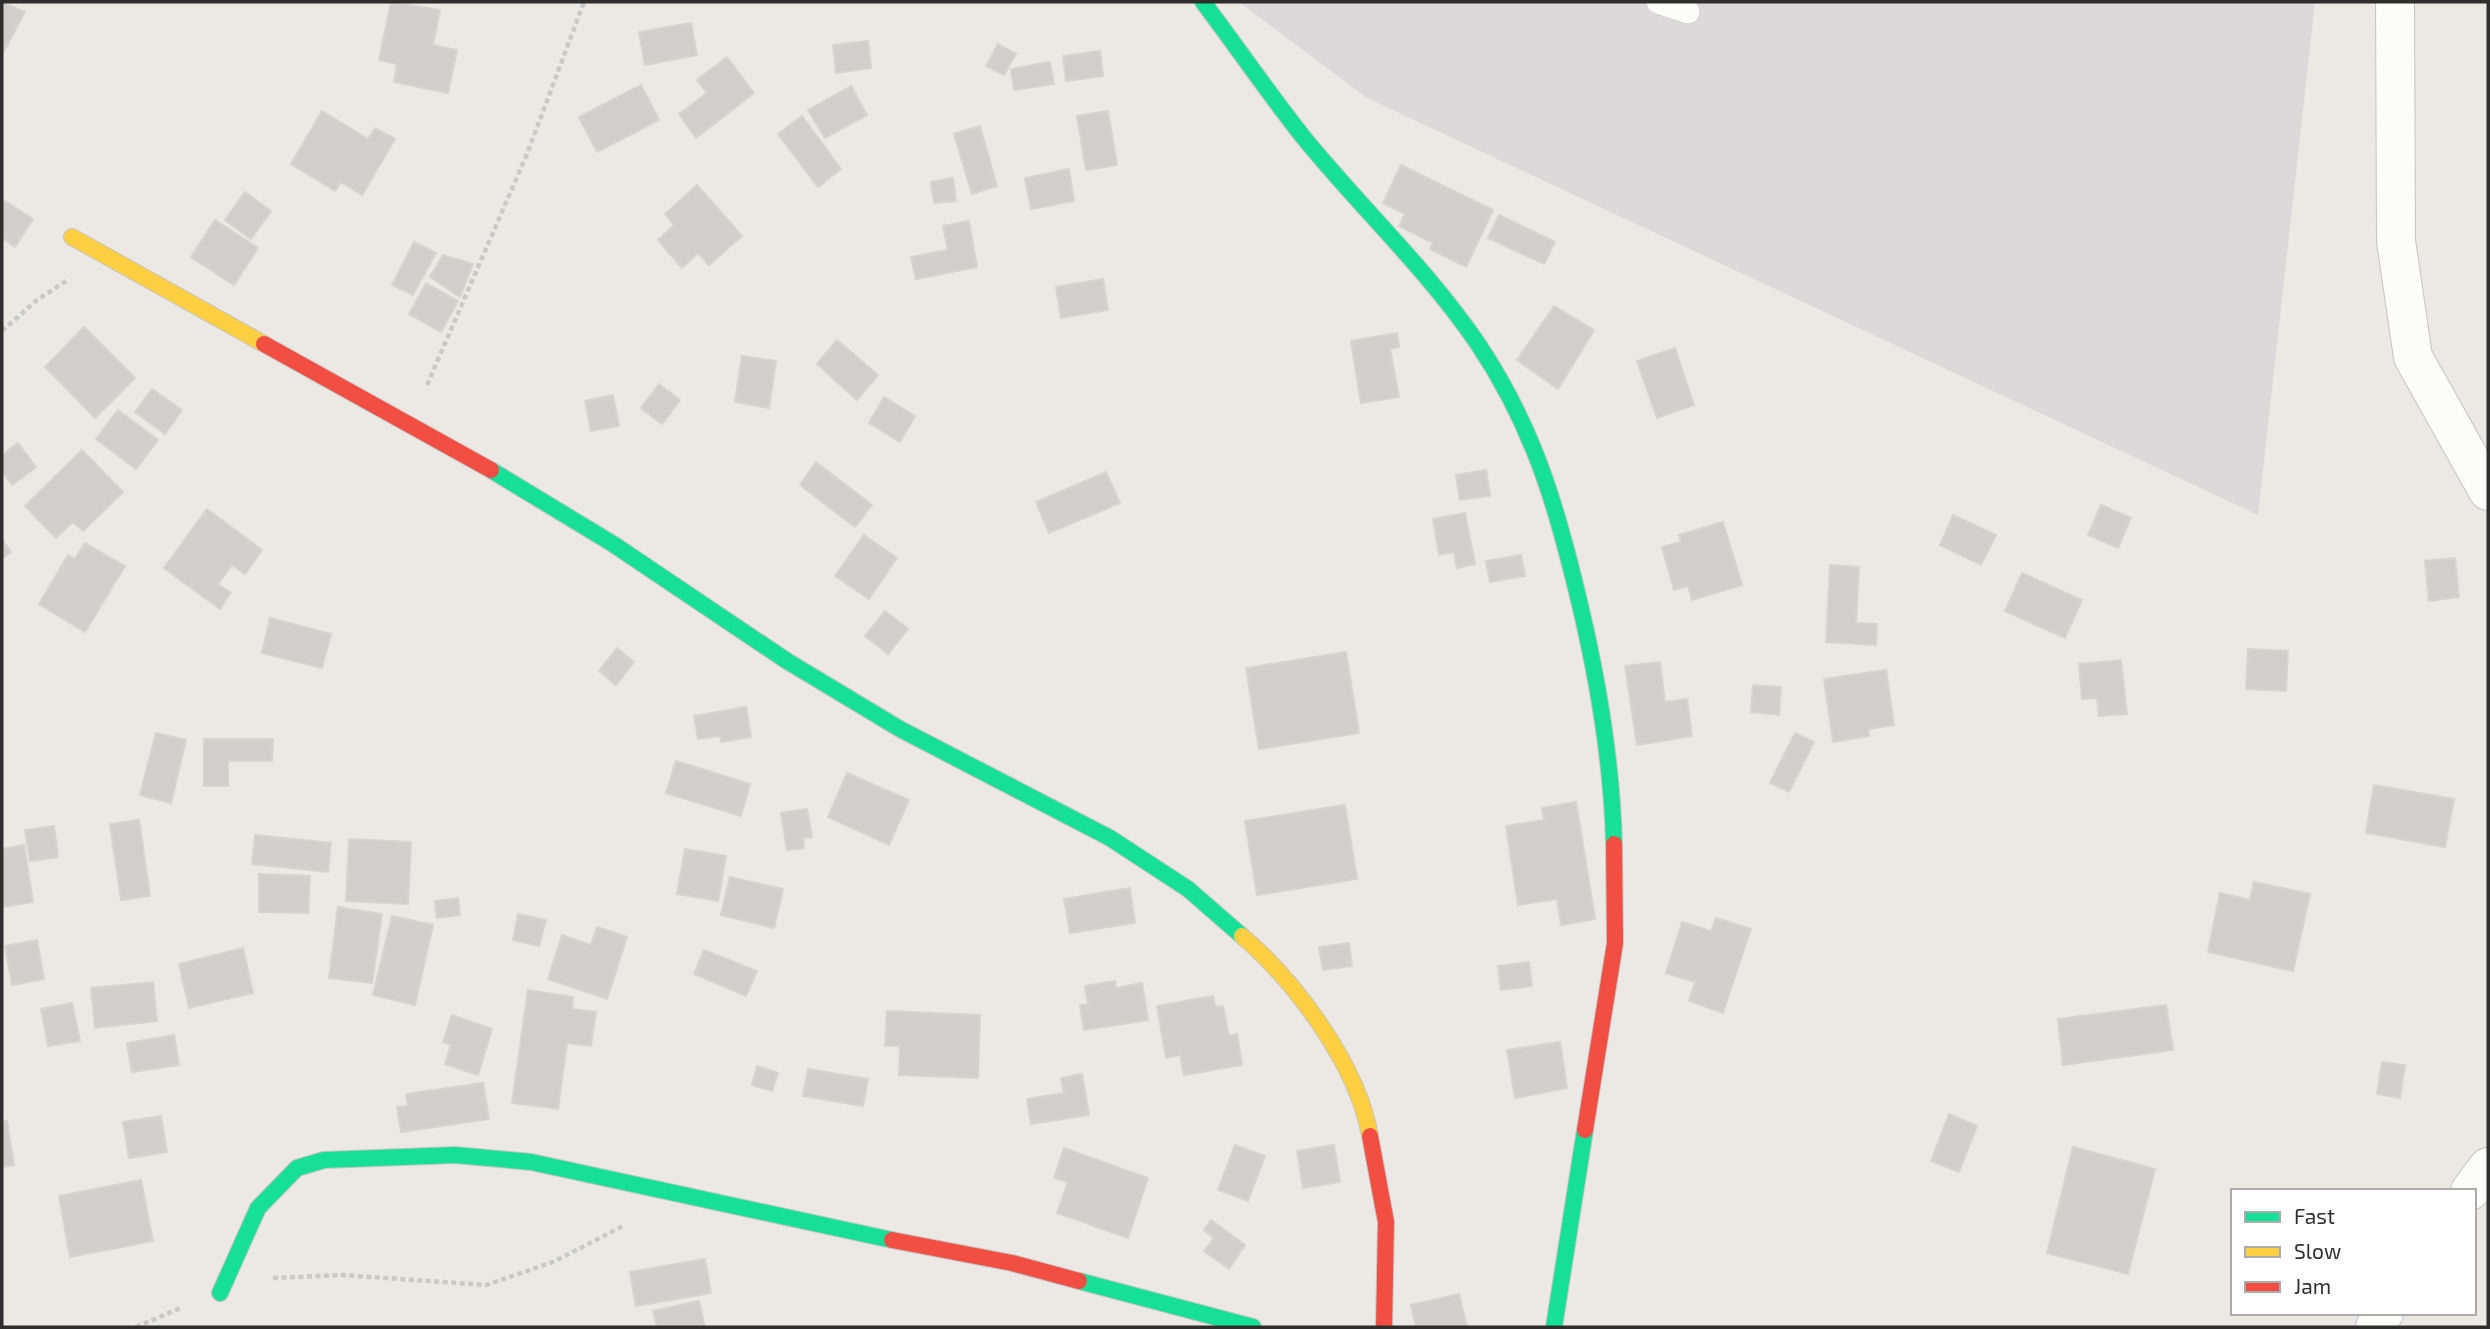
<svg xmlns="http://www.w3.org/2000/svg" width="2490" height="1329" font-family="'Exo 2',sans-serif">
<rect width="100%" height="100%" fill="#ece8e4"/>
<path fill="#dcd9db" d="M1239,2H2315L2258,515L1367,98Z"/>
<path fill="#d1cecb" stroke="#d7d4d0" stroke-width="2" d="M2,2L25,12L2,55Z
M391,2L440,10L433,45L457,50L448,93L394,82L397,64L379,60Z
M691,23L697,55L645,65L639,32Z
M868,41L871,68L836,73L833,45Z
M998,44L1016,54L1004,75L986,66Z
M1100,51L1103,76L1066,81L1063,56Z
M727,57L754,93L696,138L679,114L707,93L697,80Z
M1050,62L1054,84L1014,90L1011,69Z
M641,85L659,120L597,152L579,117Z
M851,86L867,115L825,138L808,110Z
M322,111L368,139L375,128L395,139L362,195L341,182L335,191L291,164Z
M1108,111L1117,165L1086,170L1077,116Z
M802,116L841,169L818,187L778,134Z
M980,126L997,186L972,194L954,134Z
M1401,165L1493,210L1466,267L1430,249L1433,243L1399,226L1405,214L1383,203Z
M1069,169L1074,201L1031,209L1025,178Z
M953,178L956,201L934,203L931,182Z
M697,185L742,236L709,265L698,253L682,268L658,240L674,225L665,214Z
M245,192L271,211L251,239L225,220Z
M2,199L33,219L15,247L2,238Z
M1499,215L1555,242L1544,264L1488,238Z
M215,220L258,248L234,285L191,257Z
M969,221L977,267L916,279L911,257L948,250L943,226Z
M414,242L436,253L413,295L392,285Z
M443,255L473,264L460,297L430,277Z
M1103,279L1108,310L1061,318L1056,287Z
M426,283L458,301L441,332L409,314Z
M1554,306L1594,330L1558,389L1517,360Z
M84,327L135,378L95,418L45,367Z
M1397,333L1399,347L1390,349L1399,397L1361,403L1351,341Z
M837,340L878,375L857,400L817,364Z
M1675,348L1694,405L1657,418L1637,361Z
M742,356L776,361L769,408L735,402Z
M659,384L680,400L662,424L641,408Z
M152,389L182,410L165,434L135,412Z
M613,395L619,426L591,431L585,401Z
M884,397L915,416L900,442L869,423Z
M118,410L158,440L136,469L96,439Z
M18,443L36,467L12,485L2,471V455Z
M82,450L123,492L83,531L73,522L56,538L25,506Z
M816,462L872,505L855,527L800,485Z
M1486,470L1490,496L1460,500L1456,475Z
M1106,472L1120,503L1049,533L1036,502Z
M2101,505L2131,518L2118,548L2088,535Z
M207,509L262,550L245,574L232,565L218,584L231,593L220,609L164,568Z
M1465,513L1475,564L1457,568L1454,552L1439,555L1433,519Z
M1953,515L1996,535L1981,565L1940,545Z
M1723,522L1742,585L1692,600L1688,586L1674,590L1662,547L1681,542L1679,535Z
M864,535L897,558L869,599L835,576Z
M2,539L11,552L2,559Z
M85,543L125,566L85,632L39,604L68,555L75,559Z
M1521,555L1525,576L1490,582L1486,561Z
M2455,558L2459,597L2429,601L2425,561Z
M1830,565L1859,567L1856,623L1877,624L1876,645L1826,642Z
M2022,573L2082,600L2065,638L2005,611Z
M885,611L908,629L888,654L865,636Z
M270,618L331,634L322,668L262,653Z
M617,648L634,662L616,685L599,671Z
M2248,649L2288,651L2286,691L2246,689Z
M1346,652L1359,733L1259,749L1246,668Z
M2121,660L2127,714L2099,716L2097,698L2082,699L2079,664Z
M1660,662L1665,702L1687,699L1692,736L1637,745L1625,666Z
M1886,670L1894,725L1868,729L1869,736L1833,742L1824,679Z
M1753,685L1781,687L1779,715L1751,712Z
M746,707L751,737L721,742L720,736L698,739L694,716Z
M156,733L186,740L171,803L140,795Z
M1795,733L1814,742L1789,792L1770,783Z
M204,739H273L272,761H228V786H204Z
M676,761L750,784L741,816L666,793Z
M847,773L909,800L889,845L828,817Z
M2374,785L2454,799L2445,847L2366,833Z
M1576,802L1595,919L1561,925L1557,899L1518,905L1506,826L1544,820L1542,808Z
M1345,805L1357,879L1257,895L1245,821Z
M807,809L812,837L803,838L804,848L787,850L781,813Z
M139,820L150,896L121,900L110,824Z
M54,826L58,857L30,861L25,830Z
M255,835L331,843L328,872L252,864Z
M349,839L411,842L408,904L346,901Z
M24,845L33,902L2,907V849Z
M685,849L726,856L718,901L677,894Z
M259,874L310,876L308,913L259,912Z
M730,877L783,889L774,928L721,915Z
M2254,882L2310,894L2293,971L2208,952L2220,893L2250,900Z
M1130,888L1135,923L1070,933L1064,899Z
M458,898L460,915L437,918L435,901Z
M338,907L382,914L372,983L329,978Z
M518,914L546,920L539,946L513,940Z
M392,916L433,925L415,1005L373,995Z
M1716,918L1751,929L1723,1013L1689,1001L1695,982L1666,973L1682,922L1711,931Z
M597,927L627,937L607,999L548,979L562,935L591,945Z
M37,940L44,979L12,985L5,946Z
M1349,943L1352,966L1323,970L1319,947Z
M243,948L253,993L189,1008L179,964Z
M704,950L757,971L746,996L694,974Z
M1529,962L1532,986L1501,990L1498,966Z
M1115,981L1116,988L1142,983L1148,1020L1084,1030L1080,1005L1088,1004L1085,986Z
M153,982L157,1021L95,1028L91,988Z
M528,990L573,997L572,1009L596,1012L591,1046L567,1043L558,1109L512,1103Z
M1213,996L1215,1007L1223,1006L1229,1036L1237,1034L1242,1065L1184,1075L1180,1055L1166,1058L1157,1006Z
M72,1003L80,1041L48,1046L41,1009Z
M2166,1005L2173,1050L2063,1065L2058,1019Z
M887,1011L980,1015L978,1078L899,1075L900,1046H885Z
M452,1015L492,1029L478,1075L445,1064L451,1045L443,1042Z
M174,1035L179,1065L132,1072L127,1043Z
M1560,1042L1567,1088L1515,1098L1507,1050Z
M2382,1062L2405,1065L2400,1098L2377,1094Z
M757,1066L778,1073L772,1091L752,1085Z
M808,1069L868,1079L863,1106L803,1096Z
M1082,1074L1089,1115L1031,1124L1027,1099L1064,1093L1061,1078Z
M483,1083L489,1119L401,1132L397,1107L408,1106L406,1094Z
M1949,1114L1977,1126L1959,1172L1931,1161Z
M161,1116L167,1152L129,1158L123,1122Z
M7,1121L14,1165L2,1167V1122Z
M1235,1145L1265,1156L1248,1201L1218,1190Z
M1334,1145L1340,1182L1303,1188L1297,1151Z
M2073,1147L2155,1169L2128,1274L2047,1253Z
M1064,1148L1148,1178L1128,1238L1057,1213L1068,1182L1054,1178Z
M141,1180L153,1241L70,1257L59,1196Z
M1211,1220L1245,1245L1229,1269L1204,1251L1214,1238L1204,1230Z
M705,1259L711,1293L636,1306L630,1272Z
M1459,1294L1467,1327H1416L1411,1305Z
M699,1301L705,1327H657L653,1311Z"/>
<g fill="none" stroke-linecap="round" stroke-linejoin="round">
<defs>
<path id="lane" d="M1658,2L1688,12"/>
<path id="street" d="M2395,2L2396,241L2413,357L2488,491
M2470,1191L2488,1167
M2375,1327L2384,1313"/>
<path id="fast" d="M1203,2C1237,47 1269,94 1304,138C1361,208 1427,269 1478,344C1535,429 1558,511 1581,609C1599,686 1612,765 1614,844
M491,470L613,544L787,661L900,729L1110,838L1188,889L1242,936
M1079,1281L1253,1327
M220,1293L258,1208L297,1168L324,1160L455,1155L531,1162L892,1240
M1554,1327L1585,1130"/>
<path id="slow" d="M72,237L264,344
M1242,936C1296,982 1358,1066 1370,1136"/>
<path id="jam" d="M264,344L491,470
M1585,1130L1615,943L1614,844
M1370,1136L1386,1222L1384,1327
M892,1240L1012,1263L1079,1281"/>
</defs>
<use href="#lane" stroke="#c5c4c5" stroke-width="24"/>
<use href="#street" stroke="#c5c4c5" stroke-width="40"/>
<use href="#fast" stroke="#c5c4c5" stroke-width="18"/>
<use href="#slow" stroke="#c5c4c5" stroke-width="18"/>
<use href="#jam" stroke="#c5c4c5" stroke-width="18"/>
<path stroke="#c9c9c8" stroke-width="4.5" stroke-dasharray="5 3.5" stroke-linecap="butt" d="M2,331L37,300L66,281
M427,385L527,154L584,2
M273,1278L342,1275L486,1285L553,1262L623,1226
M136,1327L183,1307"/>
<use href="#lane" stroke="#fcfcfb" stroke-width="23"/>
<use href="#street" stroke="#fcfcfb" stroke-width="38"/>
<use href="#fast" stroke="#16e098" stroke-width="16"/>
<use href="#slow" stroke="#ffcf43" stroke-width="16"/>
<use href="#jam" stroke="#f24e42" stroke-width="16"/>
</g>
<rect width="2490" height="1329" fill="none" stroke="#2e2e2e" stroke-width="7"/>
<rect x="2231" y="1189" width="245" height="126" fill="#ffffff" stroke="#ababab" stroke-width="2"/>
<rect x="2245" y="1212" width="35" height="10" fill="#16e098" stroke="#ababab" stroke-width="2"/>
<text x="2294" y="1224" font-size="21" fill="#2e2e2e">Fast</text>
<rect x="2245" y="1247" width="35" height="10" fill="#ffcf43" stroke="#ababab" stroke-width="2"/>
<text x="2294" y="1259" font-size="21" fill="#2e2e2e">Slow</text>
<rect x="2245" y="1282" width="35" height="10" fill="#f24e42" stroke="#ababab" stroke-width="2"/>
<text x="2294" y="1294" font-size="21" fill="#2e2e2e">Jam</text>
</svg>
